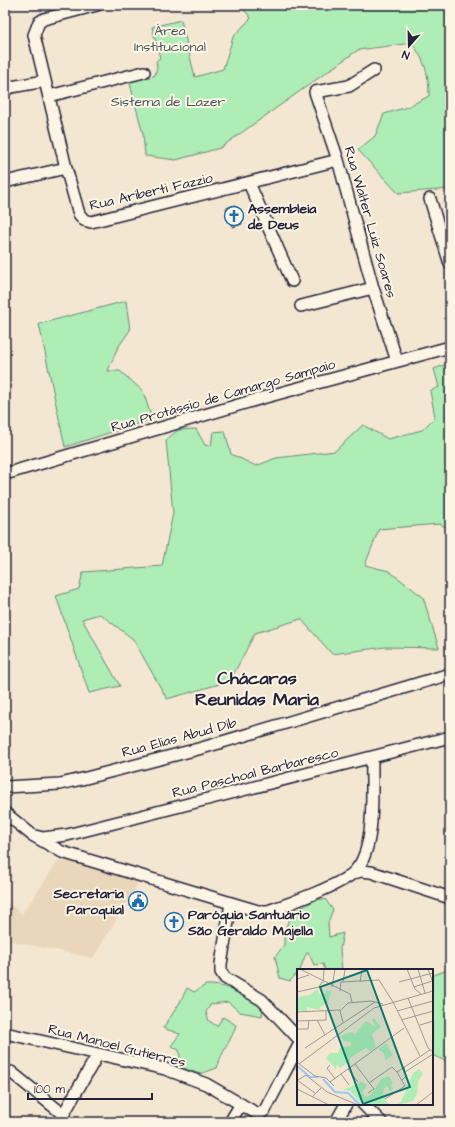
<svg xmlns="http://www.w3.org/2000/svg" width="455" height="1127" font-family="'Architects Daughter',sans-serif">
<rect width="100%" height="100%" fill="#f4e7d2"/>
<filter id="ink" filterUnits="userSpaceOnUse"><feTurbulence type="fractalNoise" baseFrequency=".025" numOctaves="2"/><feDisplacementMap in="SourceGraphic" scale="8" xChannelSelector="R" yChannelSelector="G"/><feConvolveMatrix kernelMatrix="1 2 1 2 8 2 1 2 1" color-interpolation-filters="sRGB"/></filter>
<g filter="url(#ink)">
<path fill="#ead6bb" d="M61,857L139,882L93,958L5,940V900L22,914Z"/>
<path fill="#aeedb5" stroke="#688878" d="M240,5H450V189L398,193L358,150L375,136L384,114L407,107L429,96C429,74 425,61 412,43L358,50L220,148L176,160L145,156L143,134L129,80L143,76L149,78L155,75L157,67L156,61L160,58L152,27L181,20L195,77L223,69L233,37L251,18Z
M126,301L130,330L117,349L108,371H120L143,391L152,419L65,447L39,324Z
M450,363V530L440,524L379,529L365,565L389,571L423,597L439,648L385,647L332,654L301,619L255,633L230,681L167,699L133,639L100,614L82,619L120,686L89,693L56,596L79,589L83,572L162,566L173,513L166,440L178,430L196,429L205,445L211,446L213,432L225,431L231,454L256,466L276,458L335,451L363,425L388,439L422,430L435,417L430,391L439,387L434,369Z
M325,899L333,910L328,922L329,937L343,933L340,949L342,970H325L323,964L314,965L308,952L305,956L300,970L290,981L280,978L275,957L284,945V931L292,913L315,900Z
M450,969V1063L432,1055V980L434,975Z
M206,985C227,984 247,995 263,1008L262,1016L240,1012L228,1002L211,1004L206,1012L209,1021L217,1026L223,1017L236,1025C232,1040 221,1052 217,1068L200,1074L169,1063L180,1057L179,1050L171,1046L180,1034L163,1028L179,1004L187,988L194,992Z"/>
<path fill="#d3af85" stroke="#22223b" d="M235,205L242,224L233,227L226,208Z"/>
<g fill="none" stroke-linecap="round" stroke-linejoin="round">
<defs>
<path id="minor" d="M374,70L349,86L315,92L338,160L373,288L397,361
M5,90L11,87L45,81
M49,96L144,72
M66,168L34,35L39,22L44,19L97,5
M5,182L66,168L79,214L84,220L91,222L338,160
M249,183L292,281
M430,199L450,264
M301,306L373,288
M5,474L262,398L450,347
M5,787L60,784L82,779L202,748L450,674
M5,813L32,835L62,852L231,903L258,911H268C286,905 344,884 355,871C377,848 371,788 372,757
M35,836L43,838L67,835L450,737
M352,874L360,871L371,872L450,898
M231,903L221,964V972L225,978L262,1000L298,1038
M5,1033L165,1069L206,1084L256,1113H261L265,1110L298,1047
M11,1072L64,1115
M363,1104L381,1122
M59,1122L98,1054
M230,1122L241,1104
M336,1122L346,1104"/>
</defs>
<use href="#minor" stroke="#22223b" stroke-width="14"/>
<use href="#minor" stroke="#fcf5e5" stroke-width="11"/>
</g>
</g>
<defs>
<symbol id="church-ring" viewBox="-11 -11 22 22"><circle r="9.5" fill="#fcf5e5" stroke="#1f6fb2" stroke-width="1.5"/><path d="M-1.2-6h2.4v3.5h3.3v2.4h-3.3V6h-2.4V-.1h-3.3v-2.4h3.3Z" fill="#1f6fb2"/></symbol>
<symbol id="civic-ring" viewBox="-11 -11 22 22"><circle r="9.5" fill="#fcf5e5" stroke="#1f6fb2" stroke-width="1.5"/><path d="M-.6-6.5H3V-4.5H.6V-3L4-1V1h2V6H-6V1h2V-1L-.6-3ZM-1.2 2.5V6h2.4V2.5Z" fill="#1f6fb2"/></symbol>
</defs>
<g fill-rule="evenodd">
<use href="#church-ring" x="223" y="205" width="22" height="22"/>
<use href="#civic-ring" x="127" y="890" width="22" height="22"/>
<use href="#church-ring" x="163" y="911" width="22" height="22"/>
</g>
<g text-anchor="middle" stroke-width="4" stroke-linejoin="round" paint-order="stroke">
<g font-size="14" fill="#45555a" stroke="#fcf5e5">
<text x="170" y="35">Área<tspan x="170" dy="16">Institucional</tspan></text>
<text x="168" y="106">Sistema de Lazer</text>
</g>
<g font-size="14" fill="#22223b" stroke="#fcf5e5">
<text transform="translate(151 191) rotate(-13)" y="5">Rua Ariberti Fazzio</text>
<text transform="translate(371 222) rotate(74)" y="5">Rua Walter Luiz Soares</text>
<text transform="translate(223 395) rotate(-16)" y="5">Rua Protássio de Camargo Sampaio</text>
<text transform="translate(179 737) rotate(-15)" y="5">Rua Elias Abud Dib</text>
<text transform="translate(255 772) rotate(-14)" y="5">Rua Paschoal Barbaresco</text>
<text transform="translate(117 1045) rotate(14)" y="5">Rua Manoel Gutierres</text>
</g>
<g font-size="14" font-weight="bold" fill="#22223b" stroke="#fcf5e5" text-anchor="start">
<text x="248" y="213">Assembleia<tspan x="248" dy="16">de Deus</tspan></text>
<text x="124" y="898" text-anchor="end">Secretaria<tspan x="124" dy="16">Paroquial</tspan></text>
<text x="188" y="919">Paróquia Santuário<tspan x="188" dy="16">São Geraldo Majella</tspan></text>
</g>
<g font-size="18" font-weight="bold" fill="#22223b" stroke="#fcf5e5">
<text x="257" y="684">Chácaras<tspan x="257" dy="21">Reunidas Maria</tspan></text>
</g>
</g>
<g transform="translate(297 969)">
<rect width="136" height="136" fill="#f4e7d2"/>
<path d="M21,20L22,25H28L30,21L34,23L31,33L22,39L24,41L10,38V42H0V28L13,26ZM77,49L84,58L75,65L79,78L73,82L69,79L53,89V97L50,94L43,99L40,95L39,100L29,89L33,84H41L43,79L54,77V73L47,72L43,67L54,63L58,65L69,52L79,58L75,51ZM89,74L96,86L88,91L87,84L81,80ZM122,100L126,105L121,112L120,125L116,132L99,136L104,133L116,104ZM92,107L96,114L94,116L96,120L93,122L90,117L87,119L86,125L91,128L87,131L94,136L65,135L53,122L46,121L64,113L70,116L65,124L69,128L74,126L84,110Z" fill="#aeedb5"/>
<path fill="none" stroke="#9ac9f5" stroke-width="2" d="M0,97L13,108H21M26,110L38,123L51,124L63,136"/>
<path fill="none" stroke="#a09896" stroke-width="1" d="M3,0L53,25L55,33M110,0L118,20L124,25M121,0L128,24M131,0L136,14M0,10L12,6M46,13L48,1M63,13L65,0M102,13L136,4M26,14L27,0M35,18L38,0M117,18L135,12M43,22L44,13L82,11L96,33L123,87M0,23L22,18L25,13M111,29L131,79L136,83M100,42L136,32M0,43L43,41M20,51L28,66M104,51L136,42M0,52L29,51V42M46,53L43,42L51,34L74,32L86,35M123,56L136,52M0,60H11L12,51M8,79L78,33M1,94L18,107L29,109L37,117M2,95L77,39L136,22M58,95L77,120L71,124M33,96L30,99L38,110M51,100L61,113M108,103L136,85M44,105L52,116M0,111L18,124M1,111L9,106L30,123L61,136M105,111L109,107L107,98M33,113L107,59M72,114L95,98L100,103L133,81M0,120L32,136M15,128L24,119M88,130L108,117L100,103M119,136L136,123"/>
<path fill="#0f766e" fill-opacity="0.15" stroke="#0f766e" stroke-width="2" d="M70,1L113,118L66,135L23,18Z"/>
<rect width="136" height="136" fill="none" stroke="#22223b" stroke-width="2"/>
</g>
<rect width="455" height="1127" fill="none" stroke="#fcf5e5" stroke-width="20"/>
<rect x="10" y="10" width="435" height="1107" fill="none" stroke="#22223b" stroke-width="1.5" filter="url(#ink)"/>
<g transform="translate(409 46) rotate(200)" stroke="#fcf5e5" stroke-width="3" paint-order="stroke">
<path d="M0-3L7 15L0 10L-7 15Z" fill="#22223b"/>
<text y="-6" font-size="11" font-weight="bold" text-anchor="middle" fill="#22223b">N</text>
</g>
<path d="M28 1093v6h124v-6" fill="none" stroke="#22223b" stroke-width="2"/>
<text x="34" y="1093" font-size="12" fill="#22223b" stroke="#fcf5e5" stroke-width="3" paint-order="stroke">100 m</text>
</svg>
